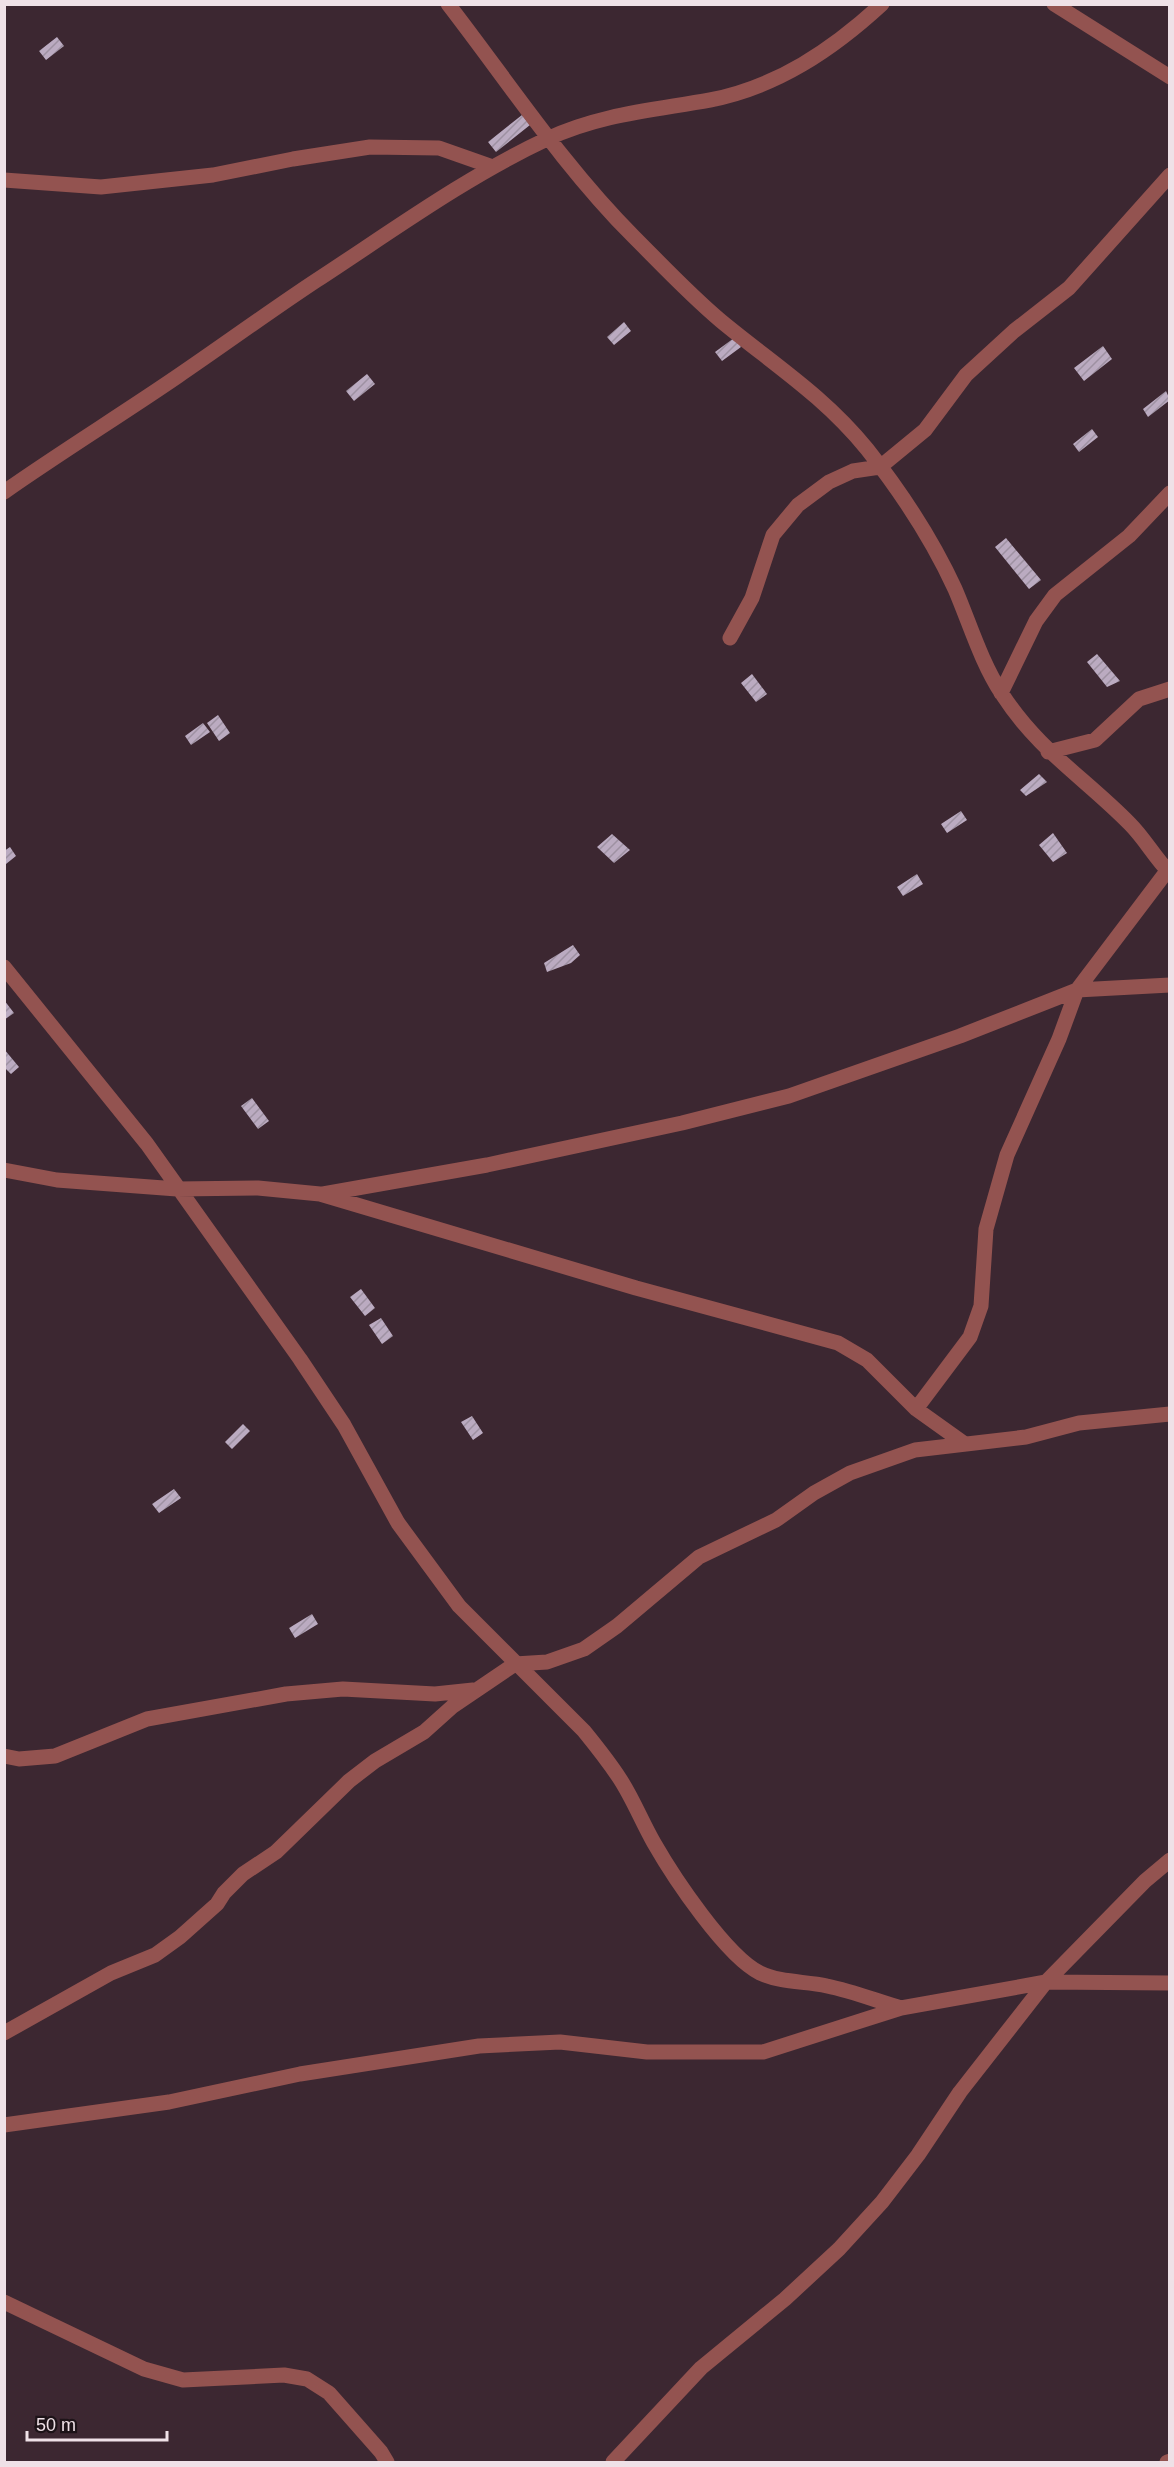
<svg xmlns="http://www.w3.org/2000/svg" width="1174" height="2467" font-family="Arial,sans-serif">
<defs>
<pattern id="building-hatch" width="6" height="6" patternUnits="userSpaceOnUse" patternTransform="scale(1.5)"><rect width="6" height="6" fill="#bbabc1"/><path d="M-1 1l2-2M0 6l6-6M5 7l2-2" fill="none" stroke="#9e91a2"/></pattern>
</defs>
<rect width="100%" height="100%" fill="#3c2731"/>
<path fill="url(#building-hatch)" d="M57,37L64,46L46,60L39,51Z
M522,115L530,125L496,152L488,142Z
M624,322L631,331L614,345L607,337Z
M734,338L741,347L722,361L715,352Z
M1103,346L1112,359L1084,381L1074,368Z
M367,374L375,384L354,401L346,391Z
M1166,391L1170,400L1148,417L1143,409Z
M1092,429L1098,437L1079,452L1073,444Z
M1006,538L1041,580L1029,589L995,547Z
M1097,654L1120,681L1107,687L1087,662Z
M752,674L767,694L756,702L741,683Z
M218,715L230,733L219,741L207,723Z
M203,723L210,732L191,745L185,736Z
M1039,774L1047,782L1026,796L1020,790Z
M961,811L967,820L947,833L941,824Z
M1053,833L1067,853L1053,862L1039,845Z
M612,834L630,850L614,863L597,847Z
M10,847L16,856L6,864L4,851Z
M917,874L923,884L903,896L897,887Z
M573,945L580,955L571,963L547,972L544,963Z
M4,1000L14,1013L4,1020Z
M4,1049L19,1067L11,1074L4,1067Z
M252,1098L269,1121L258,1129L241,1106Z
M361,1289L375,1308L365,1316L350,1297Z
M381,1318L393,1336L382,1344L369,1325Z
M472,1416L483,1433L473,1440L461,1422Z
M243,1424L250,1431L232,1449L225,1442Z
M174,1489L181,1498L159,1513L152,1504Z
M312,1614L318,1624L295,1638L289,1628Z"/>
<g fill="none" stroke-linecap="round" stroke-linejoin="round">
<path stroke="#935350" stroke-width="15" d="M448,4C509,83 564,167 634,237C662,265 690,295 721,321C773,364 823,395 867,449C901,492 932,539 955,589C970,624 981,662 1002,694C1038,750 1085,778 1130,824C1145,839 1155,858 1170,873
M1054,4L1170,77
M4,180L101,187L213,175L293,159L370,147L439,148L493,167
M4,492C61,452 121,415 178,376C225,344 270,311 317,280C392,231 466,177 547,139C600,114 655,110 710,100C777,87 832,50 882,4
M730,638L752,598L773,535L798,505L829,482L853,471L880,467L925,430L966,375L1014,331L1069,288L1170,175
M1001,693L1036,621L1055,595L1129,536L1170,493
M1048,752L1095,740L1139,699L1170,689
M4,967L147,1144L300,1359L344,1425L398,1523L459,1606L584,1731C597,1747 609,1762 620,1779C633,1799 642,1822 654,1843C674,1878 726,1956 760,1973C781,1983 805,1981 827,1986C852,1991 877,2001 901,2008
M4,1170L57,1180L177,1189L258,1188L320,1194L636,1288L838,1343L867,1360L916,1409L965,1444
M323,1194L487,1165L682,1123L789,1096L960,1036L1077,990L1170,985
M916,1409L970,1337L981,1306L986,1229L1007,1155L1059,1039L1077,990L1170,867
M4,1756L19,1759L55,1756L147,1719L286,1694L343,1689L435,1694L473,1690
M4,2033L111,1973L155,1955L180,1937L217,1904L224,1893L243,1874L276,1852L349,1781L375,1761L424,1732L453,1706L515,1664L547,1662L584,1649L617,1626L699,1557L776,1520L814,1493L850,1473L915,1450L1026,1437L1079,1423L1170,1414
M4,2125L169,2102L300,2074L479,2046L560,2042L647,2052H763L901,2008L1046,1982L1170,1983
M4,2302L144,2369L183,2380L284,2375L307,2379L329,2393L381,2452L387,2462
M613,2462L701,2368L785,2299L839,2249L882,2202L918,2155L960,2092L1046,1982L1145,1881L1170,1860
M1167,2462L1170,2461"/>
</g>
<rect width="1174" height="2467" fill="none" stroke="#efe1e7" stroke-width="12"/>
<path d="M27 2431v9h140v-9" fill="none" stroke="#efe1e7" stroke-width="3"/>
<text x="36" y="2431" font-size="18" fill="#efe1e7" stroke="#1d1318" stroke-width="4.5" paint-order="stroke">50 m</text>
</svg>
